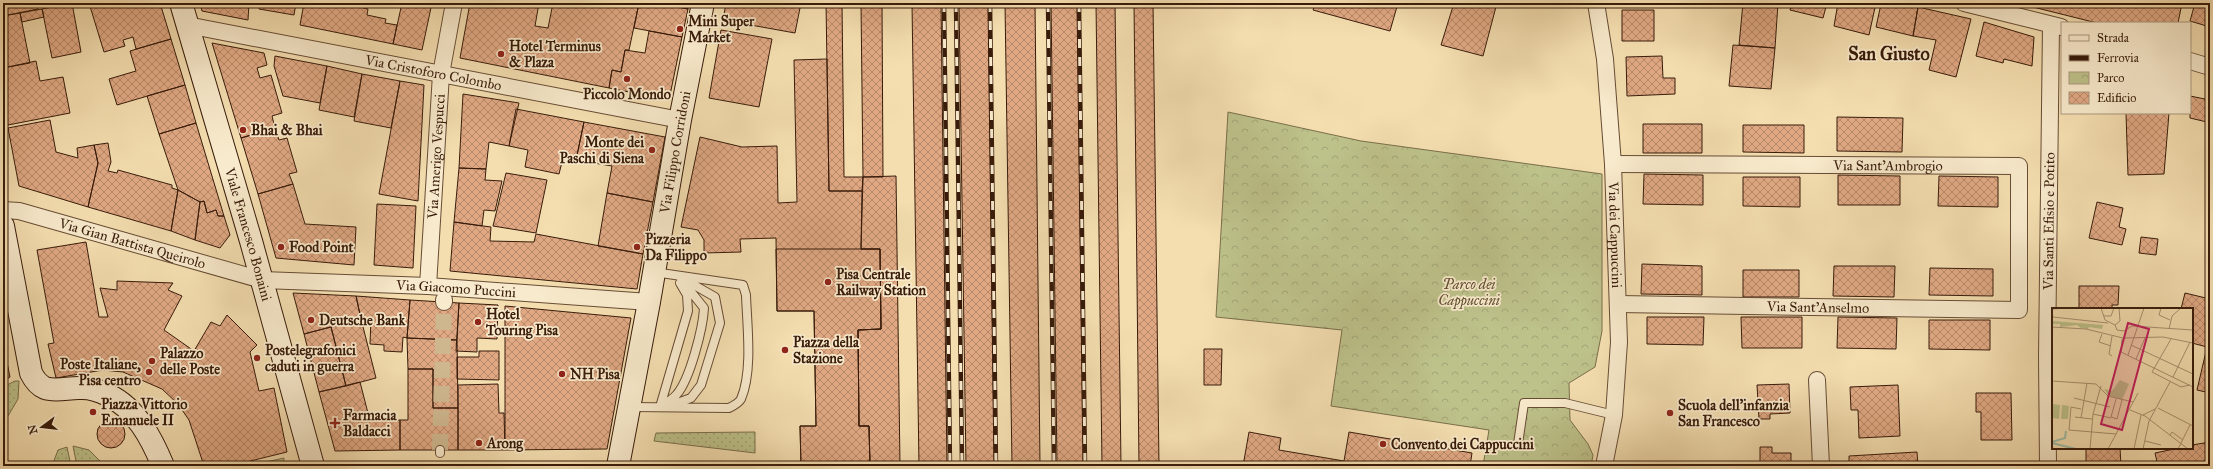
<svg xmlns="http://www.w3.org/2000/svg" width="2213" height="469" font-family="'IM FELL Great Primer',serif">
<defs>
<pattern id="grass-dots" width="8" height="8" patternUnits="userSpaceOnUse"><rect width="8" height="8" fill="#bdc18a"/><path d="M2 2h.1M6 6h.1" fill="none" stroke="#a3a576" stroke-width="1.8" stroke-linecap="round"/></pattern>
<pattern id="park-crowns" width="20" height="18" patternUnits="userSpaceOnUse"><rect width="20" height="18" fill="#bdc18a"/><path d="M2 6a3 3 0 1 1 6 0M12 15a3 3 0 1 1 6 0" fill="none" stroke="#a3a576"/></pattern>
<pattern id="building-cross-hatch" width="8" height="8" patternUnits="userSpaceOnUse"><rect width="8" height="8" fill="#e0a984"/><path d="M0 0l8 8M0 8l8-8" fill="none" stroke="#b7896a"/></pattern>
</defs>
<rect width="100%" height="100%" fill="#f4deb0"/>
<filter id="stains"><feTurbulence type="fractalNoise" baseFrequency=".005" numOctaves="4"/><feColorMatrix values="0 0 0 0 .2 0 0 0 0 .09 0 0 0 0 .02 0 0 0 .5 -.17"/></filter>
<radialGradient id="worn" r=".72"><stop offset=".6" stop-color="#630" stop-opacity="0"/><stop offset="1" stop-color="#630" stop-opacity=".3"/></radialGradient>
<path fill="url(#grass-dots)" stroke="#7a6e4a" d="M15,381H19L18,399L8,416L5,413L3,387Z
M755,432V453L654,441L656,433Z
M73,446L89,450L105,466H77Z
M67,447L71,466H52L58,450Z
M284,458L283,466H247Z"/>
<path fill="url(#park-crowns)" stroke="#7a6e4a" d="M1228,112L1361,141L1602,174V331L1595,367L1569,383L1570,420L1588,444L1593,455L1591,466H1483L1489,430L1331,406L1342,330L1216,317Z"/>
<path fill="url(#building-cross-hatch)" stroke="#381b0a" d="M3,3H37L38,9L3,16Z
M72,3L81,52L52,58L42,9Z
M89,3H160L171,39L136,49L133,37L123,40L125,46L104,52Z
M200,3H249L248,20L202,11Z
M260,3H296L294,15L259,9Z
M304,3H341L368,9L367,15L386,19L385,23L397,25L393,44L300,25Z
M402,3H432L422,50L393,44Z
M470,3H539L535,26L548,28L553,3H639L629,50H625L621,72L612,70L609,88L460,58Z
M639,3H658L688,9L682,37L634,28Z
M658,3H689L688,9Z
M726,3H801L795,33L723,20Z
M826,3H842L844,177H863L862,191H829Z
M861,3H882L883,177H863Z
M941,3L947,466H919L912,4Z
M959,3H987L988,5L994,466H966Z
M1005,3H1035L1040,466H1012Z
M1051,3H1077L1083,466H1057Z
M1096,3H1115L1121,466H1102Z
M1134,3H1153L1159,466H1139Z
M1316,3H1398L1390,31L1313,10Z
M1454,3H1497L1483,56L1441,45Z
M1743,3H1778L1775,48L1739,45Z
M1792,3H1827L1823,18L1790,10Z
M1838,3H1876L1869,35L1834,26Z
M1878,3H1904L1918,7L1913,36L1876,27L1881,4Z
M2017,3H2162L2181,8L2178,23H2097Z
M2195,3H2210V27L2190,21Z
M1918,7L1971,19L1956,77L1929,70L1936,40L1913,36Z
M42,9L44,17L22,22L20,13Z
M1622,10H1654V41H1622Z
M20,13L30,63L3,68V16Z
M1984,22L2034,37L2032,66L2004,59L2003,63L1976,56Z
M721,30L772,39L759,107L709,98Z
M649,31L682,37L669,100L609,88L612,70L621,72L625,50L645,53Z
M171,39L185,85L117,105L109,79L136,71L130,51Z
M212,43L264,53L267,65L257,68L260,78L271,75L282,113L272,116L275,128L241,138Z
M1733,45L1775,48L1771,89L1729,86Z
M275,56L327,66L320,103L283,96L274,66Z
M1662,56L1663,78H1675V94L1627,96L1626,57Z
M827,59L829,191H862L861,249H880L881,329L858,330L859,426H869L870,466H801L800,426H816L814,311H777L776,238L740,239L741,252L704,253V240L698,230L681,227L700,137L742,147L777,146L778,203L797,202L794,60Z
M36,61L40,81L63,77L70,113L8,125L3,98V68Z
M327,66L362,74L354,117L319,110Z
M362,74L400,81L391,128L354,121Z
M400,81L424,85L418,201L379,194Z
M185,85L196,123L159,134L147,96Z
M463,94L519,103L509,146L489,142L486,169L459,168Z
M2190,96L2210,100L2207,122L2190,118Z
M516,109L584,122L576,160L563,158L559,174L525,167L528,150L509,146Z
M2126,113H2169L2164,174L2128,175Z
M1837,117L1903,118L1902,152L1837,151Z
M50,120L56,152L78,158L77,148L94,145L98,163L88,207L19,186L8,128Z
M584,122L665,137L653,202L607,193L612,166L576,160Z
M196,123L224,216H218L216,210L207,213L204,201L200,202L178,190L159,134Z
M1643,124H1702V153H1643Z
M1743,125H1804V153L1743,152Z
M275,128L279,140L287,138L297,172L289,174L293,184L258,194L241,138Z
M108,143L111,162L108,171L117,173L118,170L172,185V188L178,190L171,231L88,207L98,163L94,145Z
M459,168L486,169L485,180L502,181L495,211L484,210L482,226L454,222Z
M506,173L547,180L536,233L493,226Z
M1644,174L1703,175V205L1643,204Z
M1838,175L1900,176V205H1838Z
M896,176L900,466H870L869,426H859L858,330L881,329L880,249H861L863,177Z
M1939,176L1998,177V207L1938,206Z
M1743,177H1800V207L1743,206Z
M293,184L305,224L356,227L354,265L276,258L258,194Z
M178,190L200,202L195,240L171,231Z
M607,193L653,202L643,254L598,246Z
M204,201L207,213L216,210L218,216H224L230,235L220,248L195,240L200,202Z
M2097,202L2123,208L2119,227L2126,229L2122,245L2089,238Z
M377,204L416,206L413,268L374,265Z
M454,222L491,227L490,241L534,242L536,234L643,254L637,289L450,271Z
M2141,237L2158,239L2156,255L2139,253Z
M86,242L99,317H108L100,288L117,290V281L173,283L168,290L182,296L164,330L194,351L211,322L220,326L227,315L257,345L250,352L259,391L274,388L287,452L230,466H204L189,420L178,404L162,389L123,372L103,370L56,378L48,344L54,343L37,250Z
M776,249H880L881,329L858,330L859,426H869L870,466H801L800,426H816L814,311H777Z
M1642,264L1702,266V295L1641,294Z
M1834,266H1895L1894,297L1833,296Z
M1930,268L1993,269V296L1929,295Z
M1743,270H1799V297H1743Z
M2079,286H2119L2118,305H2112V309H2079Z
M293,293L356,296L361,319L304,334Z
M2185,293L2210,299V393L2197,390L2207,347L2192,343V309H2181Z
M356,296L410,300L407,338L403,337L402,352L384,351V345L370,344L371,319H361Z
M410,300L459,303L457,340L407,338Z
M459,303L498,305L497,339L477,338V352L456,351Z
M505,306L631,318L607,449L505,450Z
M1647,317H1704L1703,345L1647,344Z
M1741,317H1802V348H1742Z
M1838,317L1897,318L1896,349L1837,348Z
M361,319L376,378L346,386L331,327Z
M1929,320H1990V350L1929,349Z
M331,327L346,386L319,392L304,334Z
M407,338L457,340L458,408H433V369H408Z
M3,342L10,377L3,381Z
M1204,349H1222L1221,385H1204Z
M479,351H499V380L457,379V357H479Z
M408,369H433V408H458V450H400V420H408Z
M360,382L370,421L400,420V450L335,451L319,392Z
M498,384L499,413H504L505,450H458V385Z
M1789,384L1790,413L1770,414V419H1759L1757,385Z
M1898,385L1900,436L1859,438L1858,410H1851L1850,387Z
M1976,393H2011L2012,440H1981V412H1976Z
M97 434a14 14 0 1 1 28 0a14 14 0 1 1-28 0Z
M1249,432L1281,438L1279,450L1344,461L1349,432L1472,453L1470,466H1243Z
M2210,442V466H2158L2155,453L2179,448H2192V445Z
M1760,447H1772V453H1791V466H1760Z
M2086,448H2120L2121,466H2086Z
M1917,452L1918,466H1849V456Z"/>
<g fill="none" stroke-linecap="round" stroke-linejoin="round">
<path stroke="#ceb78f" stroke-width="16" stroke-dasharray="16 8" stroke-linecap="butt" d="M440,450L444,302"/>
<defs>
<path id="lane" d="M672,405L691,398L701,385L720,323L715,297L680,277
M662,406C667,402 673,399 677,394C690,379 703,328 704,308L684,283
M631,407L729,408C733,406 739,403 741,399C753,371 747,325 746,295L743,285L654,272
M660,407L688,311L687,295L680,283
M1518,444L1524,403H1565L1614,415
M440,450V453"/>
<g id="street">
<path id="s1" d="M1596,3L1605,59L1613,164L1619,342L1614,415L1604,466"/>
<path d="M1964,3L2061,27"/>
<path id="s2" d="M187,25L680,120"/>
<path d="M2190,61L2210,67"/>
<path id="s3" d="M1613,164L2019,166V310L1618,304"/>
<path id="s4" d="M3,210L19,211L262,280L428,286L649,302"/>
<path id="s5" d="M428,286L441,74L454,3"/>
<path d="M444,302V300"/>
<path d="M1817,380L1821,466"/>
<path id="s6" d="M2048,466L2047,357L2051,25"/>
</g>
<g id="secondary">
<path id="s7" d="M181,3L251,241L313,466"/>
<path d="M3,226L31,373C34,379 38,385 45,388C56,392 70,387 82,388C90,388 100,391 108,395C136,408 152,439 163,466"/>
<path id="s8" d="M618,466L649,302L680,120L703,3"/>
</g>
</defs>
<use href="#lane" stroke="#674c34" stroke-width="10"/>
<use href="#street" stroke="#674c34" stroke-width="18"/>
<use href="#secondary" stroke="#381b0a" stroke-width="24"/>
<use href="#lane" stroke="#f8eacc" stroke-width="8"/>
<use href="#street" stroke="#f8eacc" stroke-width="16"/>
<use href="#secondary" stroke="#f8eacc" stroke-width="22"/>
<defs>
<path id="rail" d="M944,3L950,466
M956,3L962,466
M990,3L996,466
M1048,3L1054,466
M1079,3L1085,466"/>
</defs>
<use href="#rail" stroke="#381b0a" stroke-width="4.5"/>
<use href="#rail" stroke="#f8eacc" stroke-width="3" stroke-dasharray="9" stroke-linecap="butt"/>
</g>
<g fill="#8f2418" stroke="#f8eacc" stroke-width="1.5">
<circle cx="680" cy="29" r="4"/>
<circle cx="501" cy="54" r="4"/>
<circle cx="627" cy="79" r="4"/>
<circle cx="243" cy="130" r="4"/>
<circle cx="652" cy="150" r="4"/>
<circle cx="281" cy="247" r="4"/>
<circle cx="637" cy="247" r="4"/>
<circle cx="828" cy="282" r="4"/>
<circle cx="311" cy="320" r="4"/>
<circle cx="478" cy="322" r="4"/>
<circle cx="785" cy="350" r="4"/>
<circle cx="257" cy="358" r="4"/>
<circle cx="152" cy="361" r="4"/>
<circle cx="149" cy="372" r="4"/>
<circle cx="562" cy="374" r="4"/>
<circle cx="93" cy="412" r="4"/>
<circle cx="1670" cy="413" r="4"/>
<path d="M333 417h4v4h4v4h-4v4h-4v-4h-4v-4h4z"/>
<circle cx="479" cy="443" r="4"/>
<circle cx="1383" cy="444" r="4"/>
</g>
<g text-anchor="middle" stroke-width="3.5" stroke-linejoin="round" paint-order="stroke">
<g font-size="14" font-weight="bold" fill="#381b0a" stroke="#f8eacc" text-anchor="start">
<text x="688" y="26">Mini Super<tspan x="688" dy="16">Market</tspan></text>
<text x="509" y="51">Hotel Terminus<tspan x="509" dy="16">&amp; Plaza</tspan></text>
<text x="627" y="99" text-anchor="middle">Piccolo Mondo</text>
<text x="251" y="135">Bhai &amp; Bhai</text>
<text x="644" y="147" text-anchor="end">Monte dei<tspan x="644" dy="16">Paschi di Siena</tspan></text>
<text x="645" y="244">Pizzeria<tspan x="645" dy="16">Da Filippo</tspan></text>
<text x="289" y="252">Food Point</text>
<text x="836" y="279">Pisa Centrale<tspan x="836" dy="16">Railway Station</tspan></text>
<text x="486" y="319">Hotel<tspan x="486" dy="16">Touring Pisa</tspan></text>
<text x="319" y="325">Deutsche Bank</text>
<text x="793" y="347">Piazza della<tspan x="793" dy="16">Stazione</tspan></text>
<text x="265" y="355">Postelegrafonici<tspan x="265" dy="16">caduti in guerra</tspan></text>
<text x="160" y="358">Palazzo<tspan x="160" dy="16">delle Poste</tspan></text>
<text x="141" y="369" text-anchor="end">Poste Italiane,<tspan x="141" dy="16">Pisa centro</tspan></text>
<text x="570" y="379">NH Pisa</text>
<text x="101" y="409">Piazza Vittorio<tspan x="101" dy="16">Emanuele II</tspan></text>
<text x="1678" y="410">Scuola dell'infanzia<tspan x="1678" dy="16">San Francesco</tspan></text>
<text x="343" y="420">Farmacia<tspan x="343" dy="16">Baldacci</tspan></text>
<text x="487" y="448">Arong</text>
<text x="1391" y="449">Convento dei Cappuccini</text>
</g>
<g font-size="14" fill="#381b0a" stroke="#f8eacc">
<text dy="5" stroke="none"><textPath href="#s2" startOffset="251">Via Cristoforo Colombo</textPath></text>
<text dy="5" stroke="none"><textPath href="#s8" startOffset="319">Via Filippo Corridoni</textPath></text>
<text dy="5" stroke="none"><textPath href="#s5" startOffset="130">Via Amerigo Vespucci</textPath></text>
<text dy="5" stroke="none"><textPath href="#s3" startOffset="275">Via Sant'Ambrogio</textPath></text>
<text dy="5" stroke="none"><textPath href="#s6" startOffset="245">Via Santi Efisio e Potito</textPath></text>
<text dy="5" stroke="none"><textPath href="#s7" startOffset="241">Viale Francesco Bonaini</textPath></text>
<text dy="5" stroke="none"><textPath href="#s1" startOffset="233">Via dei Cappuccini</textPath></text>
<text dy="5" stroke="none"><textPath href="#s4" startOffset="134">Via Gian Battista Queirolo</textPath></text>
<text dy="5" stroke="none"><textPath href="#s4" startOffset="463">Via Giacomo Puccini</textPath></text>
<text transform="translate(1818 307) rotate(1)" y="5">Via Sant'Anselmo</text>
</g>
<g font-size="14" font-style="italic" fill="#604d30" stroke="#f8eacc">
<text x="1469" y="289">Parco dei<tspan x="1469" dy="16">Cappuccini</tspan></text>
</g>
<g font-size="18" font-weight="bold" fill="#381b0a" stroke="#f8eacc">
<text x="1889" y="60">San Giusto</text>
</g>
</g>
<g transform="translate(2052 308)">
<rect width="141" height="141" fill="#f4deb0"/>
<path d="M1,13L51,17L50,21L37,19L36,21L29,20L25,17L8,19V16H0ZM68,72L77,76L70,92L56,87L52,81L60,83Z" fill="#bdc18a"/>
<path d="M1,96L8,97L7,111L0,110ZM10,97L17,98L16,111H9Z" fill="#bdc18a"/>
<path fill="none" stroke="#9dbda6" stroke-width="2" d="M0,134L13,130L14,123M0,135L24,141"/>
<path fill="none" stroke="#a9906e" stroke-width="1" d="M49,0L53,12L63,17M109,0L107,7L118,12M0,1L16,0M0,4L1,9L56,15M52,8H59L62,0M63,17L65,22L72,23L80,18L141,22M63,17L68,13L67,0M0,19L34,21L71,30L111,29L141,35M117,21L120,8L129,0M50,26L47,34L59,38M60,28L57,46L60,48M70,31L69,44L141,79M119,31L100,64L129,79L138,77M79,37L141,66M76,47L92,0M84,51L93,30M121,69L138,34M0,73L44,76L56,88L81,94M22,90L58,99M64,91L59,109L65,111L70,92M0,93V73M106,100L141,118M29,101L19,99L17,122L64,126M78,102L93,108L136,141M41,106L59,110M91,107L103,101M23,109L40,111M29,110L35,75M118,127L120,124L131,132M93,133L109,137M38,141L41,106L49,78M56,141L86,85M82,141L89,107M91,141L97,113L118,74M126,141L138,117"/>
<path fill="#c2185b" fill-opacity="0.15" stroke="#c2185b" stroke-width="2" d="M76,15L97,21L70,122L49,116Z"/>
<rect width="141" height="141" fill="none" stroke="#381b0a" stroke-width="2"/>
</g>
<rect width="2213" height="469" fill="none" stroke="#f4deb0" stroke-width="16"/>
<rect x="4" y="4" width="2205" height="461" fill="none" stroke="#381b0a" stroke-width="2"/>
<rect x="8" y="8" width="2197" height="453" fill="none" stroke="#381b0a"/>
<rect x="2061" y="22" width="130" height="92" fill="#f8eacc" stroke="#ab977e"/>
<rect x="2069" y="35" width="20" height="6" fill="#f8eacc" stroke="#ab977e"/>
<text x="2097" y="42" font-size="12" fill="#381b0a">Strada</text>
<rect x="2069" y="55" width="20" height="6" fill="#381b0a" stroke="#ab977e"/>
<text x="2097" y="62" font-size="12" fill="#381b0a">Ferrovia</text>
<rect x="2069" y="72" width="20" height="12" fill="url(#park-crowns)" stroke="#ab977e"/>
<text x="2097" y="82" font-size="12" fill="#381b0a">Parco</text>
<rect x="2069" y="92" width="20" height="12" fill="url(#building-cross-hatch)" stroke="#ab977e"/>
<text x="2097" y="102" font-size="12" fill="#381b0a">Edificio</text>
<g transform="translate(42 427) rotate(255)" stroke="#f8eacc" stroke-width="3" paint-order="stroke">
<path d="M0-3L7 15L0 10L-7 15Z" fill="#381b0a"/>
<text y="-6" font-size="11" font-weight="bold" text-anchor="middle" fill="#381b0a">N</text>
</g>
<rect width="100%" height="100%" filter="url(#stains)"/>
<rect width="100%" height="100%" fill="url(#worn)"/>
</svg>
